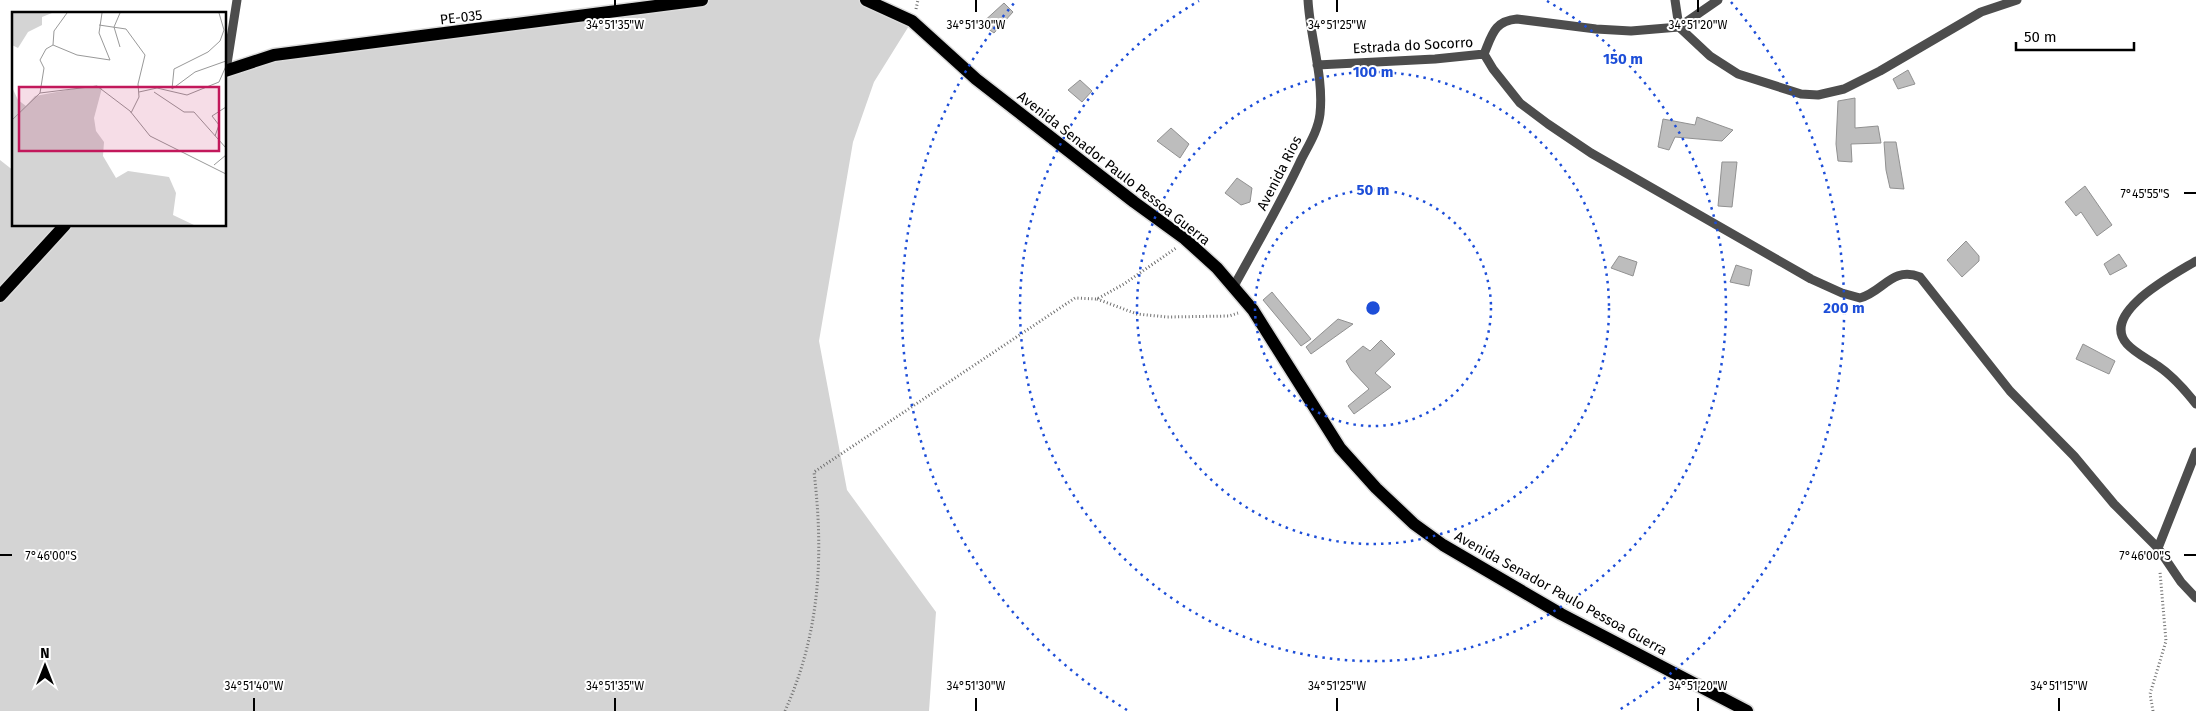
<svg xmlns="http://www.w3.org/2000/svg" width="2196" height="711" font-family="'Fira Sans',sans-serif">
<rect width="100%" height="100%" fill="#fff"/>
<path fill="#d4d4d4" d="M702,0H866L912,21L874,82L853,142L819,341L847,490L936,612L929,711H0V160L14,171V225H225V71L274,55Z"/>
<path fill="#bdbdbd" stroke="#919191" d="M1004,3L1013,12L994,33L981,24Z
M1908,70L1915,84L1898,89L1893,79Z
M1080,80L1092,91L1082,102L1068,90Z
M1855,98V128L1878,126L1881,143L1851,144L1852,162L1838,161L1836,144L1838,101Z
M1697,117L1733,130L1722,141L1675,137L1669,150L1658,147L1663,119L1695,125Z
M1171,128L1189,144L1180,158L1157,141Z
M1884,142H1896L1904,189L1890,188L1886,170Z
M1722,162H1737L1732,207L1718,206Z
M1237,178L1252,188L1250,202L1241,205L1225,193Z
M2085,186L2112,225L2097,236L2081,212L2076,216L2065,202Z
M1966,241L1979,256V261L1962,277L1947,260Z
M2119,254L2127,266L2110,275L2104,264Z
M1619,256L1637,262L1633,276L1611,268Z
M1736,265L1752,270L1749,286L1730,282Z
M1272,292L1276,297L1311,339L1301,346L1288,330L1263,300Z
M1338,319L1353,324L1311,354L1306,347Z
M1381,340L1395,354L1375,373L1391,387L1354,414L1348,406L1369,389L1351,370L1346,361L1363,346L1370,351Z
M2083,344L2115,361L2109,374L2076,359Z"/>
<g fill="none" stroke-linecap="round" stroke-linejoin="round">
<defs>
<path id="major" d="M866,0L912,21L976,79L1134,202L1185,239L1217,268L1253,310L1340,448L1376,488L1414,524L1443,545L1561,614L1747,711
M225,71L274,55L702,0
M0,296L65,225"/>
</defs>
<use href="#major" stroke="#dbdbdb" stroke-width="15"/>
<path stroke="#6f6f6f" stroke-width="3" stroke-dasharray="1 2.5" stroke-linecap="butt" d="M916,9L918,0
M1097,299L1137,314L1167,317L1229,316L1238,313
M785,711C820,633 824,556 814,472L1075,298L1097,299L1124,284L1176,248
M2153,711L2150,694L2166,641L2160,572"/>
<path stroke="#4d4d4d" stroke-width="9" d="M1675,0L1679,27L1718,0
M1484,54L1493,69L1520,103L1548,124L1591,153L1811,279L1842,293L1860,298C1883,292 1892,266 1920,277L2010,391L2074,456L2114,504L2158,548L2181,582L2196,598
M1317,65L1435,59L1484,54C1492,35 1494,21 1517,19L1596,29L1631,31L1679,27L1710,56L1738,74L1801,94L1818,95L1844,89L1880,71L1981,12L2017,0
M226,70L237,0
M2196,261C2175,274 2099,313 2127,344C2135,353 2148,359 2158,366C2173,376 2185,390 2196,404
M1234,286C1257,244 1281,203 1301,160C1308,146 1318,131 1320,114C1324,76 1310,38 1308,0
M2158,548L2196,452"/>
<use href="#major" stroke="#000" stroke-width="12"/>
</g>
<path fill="none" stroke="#000" stroke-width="2" d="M615,0V12M976,0V12M1337,0V12M1698,0V12M2184,193H2196M0,555H12M2184,555H2196M254,698V711M615,698V711M976,698V711M1337,698V711M1698,698V711M2059,698V711"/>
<g fill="none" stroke="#1d4ed8" stroke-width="2.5" stroke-dasharray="2.5 5">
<circle cx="1373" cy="308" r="118"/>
<circle cx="1373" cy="308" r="236"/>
<path d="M1547 1A353 353 0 1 1 1199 1"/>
<path d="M1127 710A471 471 0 0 1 1015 2M1731 2A471 471 0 0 1 1619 710"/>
</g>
<g text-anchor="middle" stroke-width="4" stroke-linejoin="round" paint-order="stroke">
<g font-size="14" fill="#000" stroke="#fff">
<text transform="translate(461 17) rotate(-7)" y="5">PE-035</text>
<text transform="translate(1413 45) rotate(-3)" y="5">Estrada do Socorro</text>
<text transform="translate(1114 168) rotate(38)" y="5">Avenida Senador Paulo Pessoa Guerra</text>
<text transform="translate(1279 173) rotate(-63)" y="5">Avenida Rios</text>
<text transform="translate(1561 593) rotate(29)" y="5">Avenida Senador Paulo Pessoa Guerra</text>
</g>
</g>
<g transform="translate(12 12)">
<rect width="214" height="214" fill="#fff"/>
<path d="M0,1H40L30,5V13L16,20L6,36L0,33ZM0,75L6,88L14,94L23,84L72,75L90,76L82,106L84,119L92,130L91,144L104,166L116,159L157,165L164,181L161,203L182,213H0Z" fill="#d4d4d4"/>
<path fill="none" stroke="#999" stroke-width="1" d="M55,1L42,19L41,33L65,43L98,48L87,21L90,1M87,13L114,17L133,43L126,72L127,85L119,101M108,35L102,15L108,1M160,77L162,57L196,40L208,29L212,18L207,1M160,77L183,60L214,49M127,80L145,76L175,83L207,70L214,54M142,80L172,100H182L214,136M28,81L32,56L28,48L34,37L41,33M0,108L28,81L85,74L118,99L138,124L214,162M203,124L207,113L200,104L214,95M202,153L214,143"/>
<path fill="#c2185b" fill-opacity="0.15" stroke="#c2185b" stroke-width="2.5" d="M7,75H207V139H7Z"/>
<rect width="214" height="214" fill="none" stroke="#000" stroke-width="2.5"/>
</g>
<g font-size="12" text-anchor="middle" fill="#000" stroke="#fff" stroke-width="4" stroke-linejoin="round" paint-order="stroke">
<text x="615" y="29">34°51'35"W</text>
<text x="976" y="29">34°51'30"W</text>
<text x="1337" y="29">34°51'25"W</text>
<text x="1698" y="29">34°51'20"W</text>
<text x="2145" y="198">7°45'55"S</text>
<text x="51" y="560">7°46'00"S</text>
<text x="2145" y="560">7°46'00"S</text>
<text x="254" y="690">34°51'40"W</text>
<text x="615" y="690">34°51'35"W</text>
<text x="976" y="690">34°51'30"W</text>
<text x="1337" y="690">34°51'25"W</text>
<text x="1698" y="690">34°51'20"W</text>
<text x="2059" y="690">34°51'15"W</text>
</g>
<circle cx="1373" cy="308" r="8" fill="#1d4ed8" stroke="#fff" stroke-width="2.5"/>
<g font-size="15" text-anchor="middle" font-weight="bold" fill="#1d4ed8" stroke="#fff" stroke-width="4" stroke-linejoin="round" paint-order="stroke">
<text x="1623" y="64">150 m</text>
<text x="1373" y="77">100 m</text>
<text x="1373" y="195">50 m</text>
<text x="1844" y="313">200 m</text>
</g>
<g transform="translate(45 666)" stroke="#ffffff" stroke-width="4" paint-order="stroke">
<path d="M0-4L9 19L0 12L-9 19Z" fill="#000000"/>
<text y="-8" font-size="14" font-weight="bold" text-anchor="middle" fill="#000000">N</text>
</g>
<path d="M2016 42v8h118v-8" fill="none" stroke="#000000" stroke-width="2.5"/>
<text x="2024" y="42" font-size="15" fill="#000000" stroke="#ffffff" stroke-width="4" paint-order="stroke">50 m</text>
</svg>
